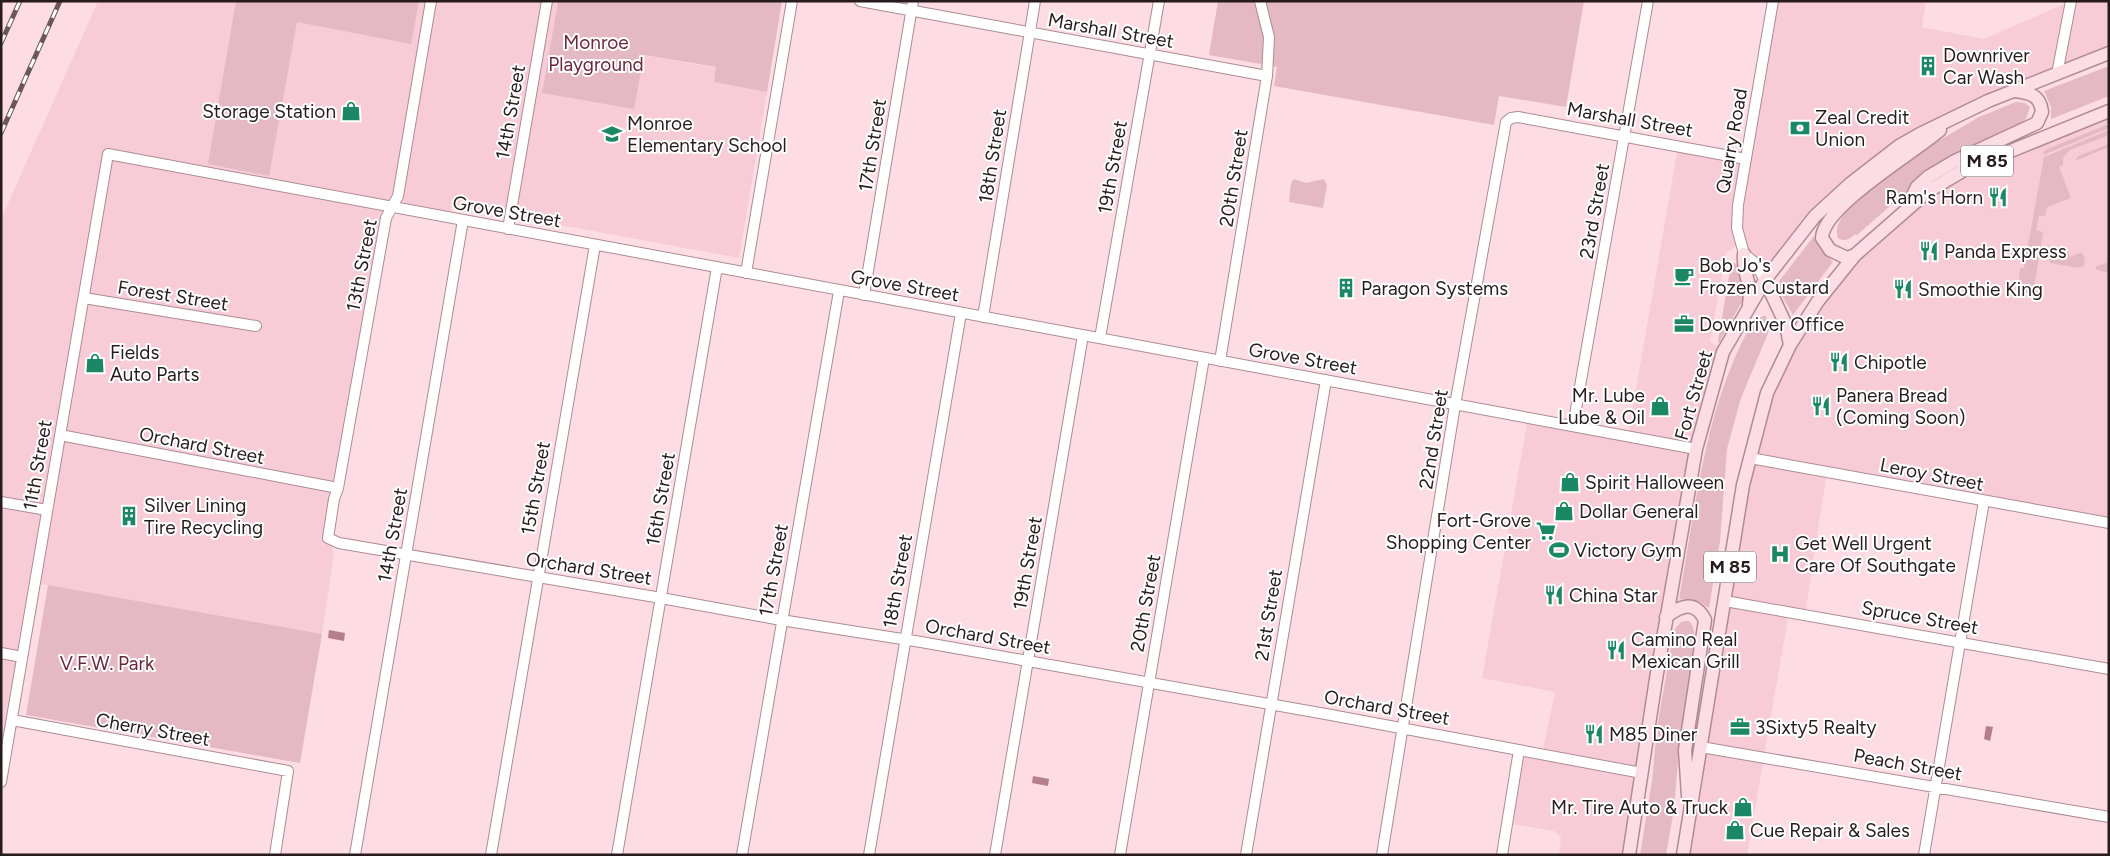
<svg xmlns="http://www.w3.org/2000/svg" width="2110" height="856" font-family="Figtree,sans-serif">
<rect width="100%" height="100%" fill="#fedce3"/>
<path fill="#f7ccd6" d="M98,1H558L542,93L643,55L717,68L714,82L767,92L739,258L452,205L450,218L392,207L328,538L334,553L322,634L35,583L1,782V219Z
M1772,1H1926L1922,27L1984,39L2071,1H2109V53L1988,101L1850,184L1765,280L1740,243L1726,253L1710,341L1723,352L1715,377L1628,855H1559L1561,838L1554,831L1507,823L1519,750L1542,754L1555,692L1482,678L1528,418L1628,436L1678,146L1746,158Z
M2109,111V523L1827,472L1805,615L1789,612L1747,855H1683L1753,443L1790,345L1855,256L1927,192Z"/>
<path fill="#e5b9c3" d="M236,1H419L411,44L297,22L269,176L208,164Z
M558,1H782L767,92L714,82L716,67L644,55L634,109L542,93Z
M1218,1H1584L1566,107L1499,96L1494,125L1274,86L1277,67L1209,55Z
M2109,66V96L2051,119V107L2044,91Z
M2016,102L2025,103L2030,107L2026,119L2021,123L1930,171L1857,235L1855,234C1849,240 1845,242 1838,238C1835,228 1839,221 1845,213L1843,211L1889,174L1930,146L1979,117Z
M2109,124V128L2043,155L2045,150Z
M2109,130V135L2070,150L2063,158V165L2059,167L2071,198L2047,207L2045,216H2039L2036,230L2043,232L2034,289L2030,293L2021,292L2018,288L2020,268H2024L2044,157Z
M2109,144V147L2075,161L2078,156Z
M1294,179L1306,183L1324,179L1327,185L1323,208L1289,202L1291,183Z
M1814,236L1820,249L1833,262L1793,315L1776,285Z
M2067,250L2070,257L2082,252L2085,260L2084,266L2078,268L2050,263L2049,258Z
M2109,262V273L2095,269L2097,266Z
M1734,263L1738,265L1746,287L1744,298L1719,343L1718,341L1731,264Z
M1763,316H1766L1769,331L1741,398L1727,449L1720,541L1709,608L1700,602L1679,599C1694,517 1702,432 1736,355C1743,340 1749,324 1763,316Z
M48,585L322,634L300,763L26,715Z
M1685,621H1689L1693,627L1697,647L1678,761L1674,809L1666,855H1640L1652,781L1657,728L1674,630L1681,622Z"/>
<path fill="#b37f8b" d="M329,630L345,633L344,641L328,638Z
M1986,726L1993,727L1990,741L1984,739Z
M1033,776L1049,779L1048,786L1032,783Z"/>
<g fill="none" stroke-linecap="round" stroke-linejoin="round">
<defs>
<path id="minor" d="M431,1L398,196L386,218L338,488L334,499L328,538L339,543L661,598L781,620L921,642L1331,715L1642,773
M860,1L1267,76
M2057,74L2071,1
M508,229L547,1
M746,273L792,1
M1765,280L1754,262L1744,254L1737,228L1738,205L1773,1
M864,295L913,1
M84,298L256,326
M983,317L1035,1
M1100,338L1159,1
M1220,361L1267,76L1269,37L1260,1
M1573,426L1648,1
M60,435L338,488
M1750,458L2109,523
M1,502L47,510
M1725,601L2109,669
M1,653L22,657
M12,720L288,771L275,855
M1701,747L2109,817
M1,782L108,154L1696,449
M355,855L463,220
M491,855L595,245
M617,855L717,267
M742,855L839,291
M869,855L961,313
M995,855L1083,335
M1120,855L1204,358
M1246,855L1326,380
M1382,855L1455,405L1506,122L1511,118L1518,117L1746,159
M1502,855L1519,750
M1924,855L1984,501"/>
<path id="major" d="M1908,205L1917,187L1928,177L1955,161L2037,123L2042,112C2040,94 2029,93 2014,91
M1744,254C1742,272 1753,286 1749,304
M1855,255L1847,258L1830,250L1822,238C1823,206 1915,152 1940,130
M1765,280L1786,325L1790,345
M1666,617C1681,605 1695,600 1705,620L1685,750L1688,796
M1629,855L1656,679L1696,449L1723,352L1765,280L1815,216L1850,184L1899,146L1920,134L1988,101L2109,53
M1683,855L1743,485L1767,393L1790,345L1818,301L1855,255L1927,192L1964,170L2109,111"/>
</defs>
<use href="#minor" stroke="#ac8c93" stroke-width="12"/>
<use href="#major" stroke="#b18b94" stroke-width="15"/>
<use href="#minor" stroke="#fff" stroke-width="10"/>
<use href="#major" stroke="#fddde5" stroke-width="12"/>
<defs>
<path id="rail" d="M1,43L20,1
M1,133L60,1"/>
</defs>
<use href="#rail" stroke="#6a575b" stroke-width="5"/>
<use href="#rail" stroke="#fff" stroke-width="3" stroke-dasharray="9" stroke-linecap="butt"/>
</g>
<defs>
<symbol id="building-bare" viewBox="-9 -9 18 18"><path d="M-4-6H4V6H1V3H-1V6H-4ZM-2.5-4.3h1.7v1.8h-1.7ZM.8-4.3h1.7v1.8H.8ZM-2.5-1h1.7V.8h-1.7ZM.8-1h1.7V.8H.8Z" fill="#1b8764" stroke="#fff" stroke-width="2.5" paint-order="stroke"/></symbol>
<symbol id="shop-bare" viewBox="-9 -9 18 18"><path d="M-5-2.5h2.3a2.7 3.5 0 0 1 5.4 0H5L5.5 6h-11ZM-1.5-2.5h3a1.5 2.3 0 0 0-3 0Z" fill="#1b8764" stroke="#fff" stroke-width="2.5" paint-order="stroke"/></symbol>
<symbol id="bank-bare" viewBox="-9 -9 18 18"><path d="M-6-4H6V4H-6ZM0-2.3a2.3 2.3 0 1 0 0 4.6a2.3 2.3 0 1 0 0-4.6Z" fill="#1b8764" stroke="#fff" stroke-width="2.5" paint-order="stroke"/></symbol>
<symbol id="school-bare" viewBox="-9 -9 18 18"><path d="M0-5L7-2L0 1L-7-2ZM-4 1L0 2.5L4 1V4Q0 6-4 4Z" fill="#1b8764" stroke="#fff" stroke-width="2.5" paint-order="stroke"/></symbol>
<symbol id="restaurant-bare" viewBox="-9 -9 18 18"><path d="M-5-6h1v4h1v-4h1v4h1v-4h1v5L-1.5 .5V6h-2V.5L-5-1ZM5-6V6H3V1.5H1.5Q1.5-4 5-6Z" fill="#1b8764" stroke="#fff" stroke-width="2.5" paint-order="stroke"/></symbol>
<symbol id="cafe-bare" viewBox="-9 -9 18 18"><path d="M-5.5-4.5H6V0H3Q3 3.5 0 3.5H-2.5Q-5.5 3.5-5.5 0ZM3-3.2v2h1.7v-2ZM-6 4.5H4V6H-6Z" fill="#1b8764" stroke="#fff" stroke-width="2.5" paint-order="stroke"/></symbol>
<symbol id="office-bare" viewBox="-9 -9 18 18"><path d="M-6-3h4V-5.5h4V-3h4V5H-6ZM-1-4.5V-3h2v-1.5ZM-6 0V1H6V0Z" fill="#1b8764" stroke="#fff" stroke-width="2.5" paint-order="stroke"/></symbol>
<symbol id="supermarket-bare" viewBox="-9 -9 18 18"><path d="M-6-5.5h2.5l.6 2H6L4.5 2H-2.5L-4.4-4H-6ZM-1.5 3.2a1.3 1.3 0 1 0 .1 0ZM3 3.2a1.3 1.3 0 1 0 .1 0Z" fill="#1b8764" stroke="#fff" stroke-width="2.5" paint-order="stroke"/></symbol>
<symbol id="stadium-bare" viewBox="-9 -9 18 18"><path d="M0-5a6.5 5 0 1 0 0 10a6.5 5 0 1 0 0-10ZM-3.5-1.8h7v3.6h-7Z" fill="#1b8764" stroke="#fff" stroke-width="2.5" paint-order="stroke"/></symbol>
<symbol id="hospital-bare" viewBox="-9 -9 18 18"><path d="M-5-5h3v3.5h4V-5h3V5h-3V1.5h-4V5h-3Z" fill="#1b8764" stroke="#fff" stroke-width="2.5" paint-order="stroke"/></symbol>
</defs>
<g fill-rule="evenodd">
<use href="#building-bare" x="1914" y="52" width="28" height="28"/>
<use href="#shop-bare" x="337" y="97" width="28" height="28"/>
<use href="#bank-bare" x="1786" y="114" width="28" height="28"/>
<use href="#school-bare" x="598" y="120" width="28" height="28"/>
<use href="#restaurant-bare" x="1984" y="183" width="28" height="28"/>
<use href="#restaurant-bare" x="1915" y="237" width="28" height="28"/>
<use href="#cafe-bare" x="1670" y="262" width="28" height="28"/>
<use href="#building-bare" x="1332" y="274" width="28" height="28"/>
<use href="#restaurant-bare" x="1889" y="275" width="28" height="28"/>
<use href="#office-bare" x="1670" y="310" width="28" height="28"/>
<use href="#restaurant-bare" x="1825" y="348" width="28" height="28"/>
<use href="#shop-bare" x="81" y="349" width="28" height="28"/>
<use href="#shop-bare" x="1646" y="392" width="28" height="28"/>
<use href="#restaurant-bare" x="1807" y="392" width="28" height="28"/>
<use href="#shop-bare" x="1556" y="468" width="28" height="28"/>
<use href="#shop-bare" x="1550" y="497" width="28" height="28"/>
<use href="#building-bare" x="115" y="502" width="28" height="28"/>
<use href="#supermarket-bare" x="1532" y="517" width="28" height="28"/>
<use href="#stadium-bare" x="1545" y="536" width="28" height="28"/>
<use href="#hospital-bare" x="1766" y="540" width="28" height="28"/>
<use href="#restaurant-bare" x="1540" y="581" width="28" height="28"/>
<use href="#restaurant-bare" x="1602" y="636" width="28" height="28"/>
<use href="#office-bare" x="1726" y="713" width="28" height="28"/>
<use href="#restaurant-bare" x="1580" y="720" width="28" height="28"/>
<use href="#shop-bare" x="1729" y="793" width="28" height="28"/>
<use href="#shop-bare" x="1721" y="816" width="28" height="28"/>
</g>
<g text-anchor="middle" stroke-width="4" stroke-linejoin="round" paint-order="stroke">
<g fill="#fff" stroke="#685f62" stroke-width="1">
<rect x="1961" y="145.5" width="52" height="31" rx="4"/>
<rect x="1704" y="551.5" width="52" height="31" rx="4"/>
</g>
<g font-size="18" font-weight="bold" fill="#271b1e">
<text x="1987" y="167">M 85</text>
<text x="1730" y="573">M 85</text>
</g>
<g font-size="19" fill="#271b1e" stroke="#fff">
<text transform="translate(1111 30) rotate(10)" y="7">Marshall Street</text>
<text transform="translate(510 112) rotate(-80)" y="7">14th Street</text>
<text transform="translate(1630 119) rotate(10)" y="7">Marshall Street</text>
<text transform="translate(1731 141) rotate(-80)" y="7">Quarry Road</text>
<text transform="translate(872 145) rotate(-81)" y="7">17th Street</text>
<text transform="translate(992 156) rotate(-81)" y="7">18th Street</text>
<text transform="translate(1112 167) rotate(-80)" y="7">19th Street</text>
<text transform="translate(1233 178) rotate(-81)" y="7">20th Street</text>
<text transform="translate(507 211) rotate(10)" y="7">Grove Street</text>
<text transform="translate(1594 211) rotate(-80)" y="7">23rd Street</text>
<text transform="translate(361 265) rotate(-79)" y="7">13th Street</text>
<text transform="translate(905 285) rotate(10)" y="7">Grove Street</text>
<text transform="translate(173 295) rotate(9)" y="7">Forest Street</text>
<text transform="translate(1303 358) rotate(10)" y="7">Grove Street</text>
<text transform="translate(1693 395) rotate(-74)" y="7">Fort Street</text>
<text transform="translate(1433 439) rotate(-81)" y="7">22nd Street</text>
<text transform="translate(202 445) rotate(11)" y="7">Orchard Street</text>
<text transform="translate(37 465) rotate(-80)" y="7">11th Street</text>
<text transform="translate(1932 474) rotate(11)" y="7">Leroy Street</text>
<text transform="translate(535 488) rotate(-80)" y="7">15th Street</text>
<text transform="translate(660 499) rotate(-80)" y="7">16th Street</text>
<text transform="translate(392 535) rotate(-80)" y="7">14th Street</text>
<text transform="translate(1027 563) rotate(-80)" y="7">19th Street</text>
<text transform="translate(589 568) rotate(9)" y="7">Orchard Street</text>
<text transform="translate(773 570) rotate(-80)" y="7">17th Street</text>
<text transform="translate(897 581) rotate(-80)" y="7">18th Street</text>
<text transform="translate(1145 603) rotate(-80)" y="7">20th Street</text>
<text transform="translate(1268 615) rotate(-81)" y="7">21st Street</text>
<text transform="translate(1920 617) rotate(10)" y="7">Spruce Street</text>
<text transform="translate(988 636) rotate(10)" y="7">Orchard Street</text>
<text transform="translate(1387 707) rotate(10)" y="7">Orchard Street</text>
<text transform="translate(153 729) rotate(10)" y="7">Cherry Street</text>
<text transform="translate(1908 764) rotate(10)" y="7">Peach Street</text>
</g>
<g font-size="19" fill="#6a283d" stroke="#fff">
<text x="596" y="49">Monroe<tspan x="596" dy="22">Playground</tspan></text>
<text x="107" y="670">V.F.W. Park</text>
</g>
<g font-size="19" fill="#271b1e" stroke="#fff" text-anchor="start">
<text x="1943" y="62">Downriver<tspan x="1943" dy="22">Car Wash</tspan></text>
<text x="336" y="118" text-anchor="end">Storage Station</text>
<text x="1815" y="124">Zeal Credit<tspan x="1815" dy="22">Union</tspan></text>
<text x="627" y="130">Monroe<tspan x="627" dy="22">Elementary School</tspan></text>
<text x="1983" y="204" text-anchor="end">Ram's Horn</text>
<text x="1944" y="258">Panda Express</text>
<text x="1699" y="272">Bob Jo's<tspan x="1699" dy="22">Frozen Custard</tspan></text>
<text x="1361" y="295">Paragon Systems</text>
<text x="1918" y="296">Smoothie King</text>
<text x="1699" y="331">Downriver Office</text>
<text x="110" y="359">Fields<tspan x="110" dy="22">Auto Parts</tspan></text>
<text x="1854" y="369">Chipotle</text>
<text x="1645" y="402" text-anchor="end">Mr. Lube<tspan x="1645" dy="22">Lube &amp; Oil</tspan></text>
<text x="1836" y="402">Panera Bread<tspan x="1836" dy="22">(Coming Soon)</tspan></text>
<text x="1585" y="489">Spirit Halloween</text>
<text x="144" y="512">Silver Lining<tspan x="144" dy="22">Tire Recycling</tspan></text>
<text x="1579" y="518">Dollar General</text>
<text x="1531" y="527" text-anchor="end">Fort-Grove<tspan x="1531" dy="22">Shopping Center</tspan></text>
<text x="1795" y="550">Get Well Urgent<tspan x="1795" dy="22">Care Of Southgate</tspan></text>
<text x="1574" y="557">Victory Gym</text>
<text x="1569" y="602">China Star</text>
<text x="1631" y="646">Camino Real<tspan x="1631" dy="22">Mexican Grill</tspan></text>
<text x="1755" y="734">3Sixty5 Realty</text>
<text x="1609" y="741">M85 Diner</text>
<text x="1728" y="814" text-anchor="end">Mr. Tire Auto &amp; Truck</text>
<text x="1750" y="837">Cue Repair &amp; Sales</text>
</g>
</g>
<rect width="2110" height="856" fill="none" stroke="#271b1e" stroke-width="5"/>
</svg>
